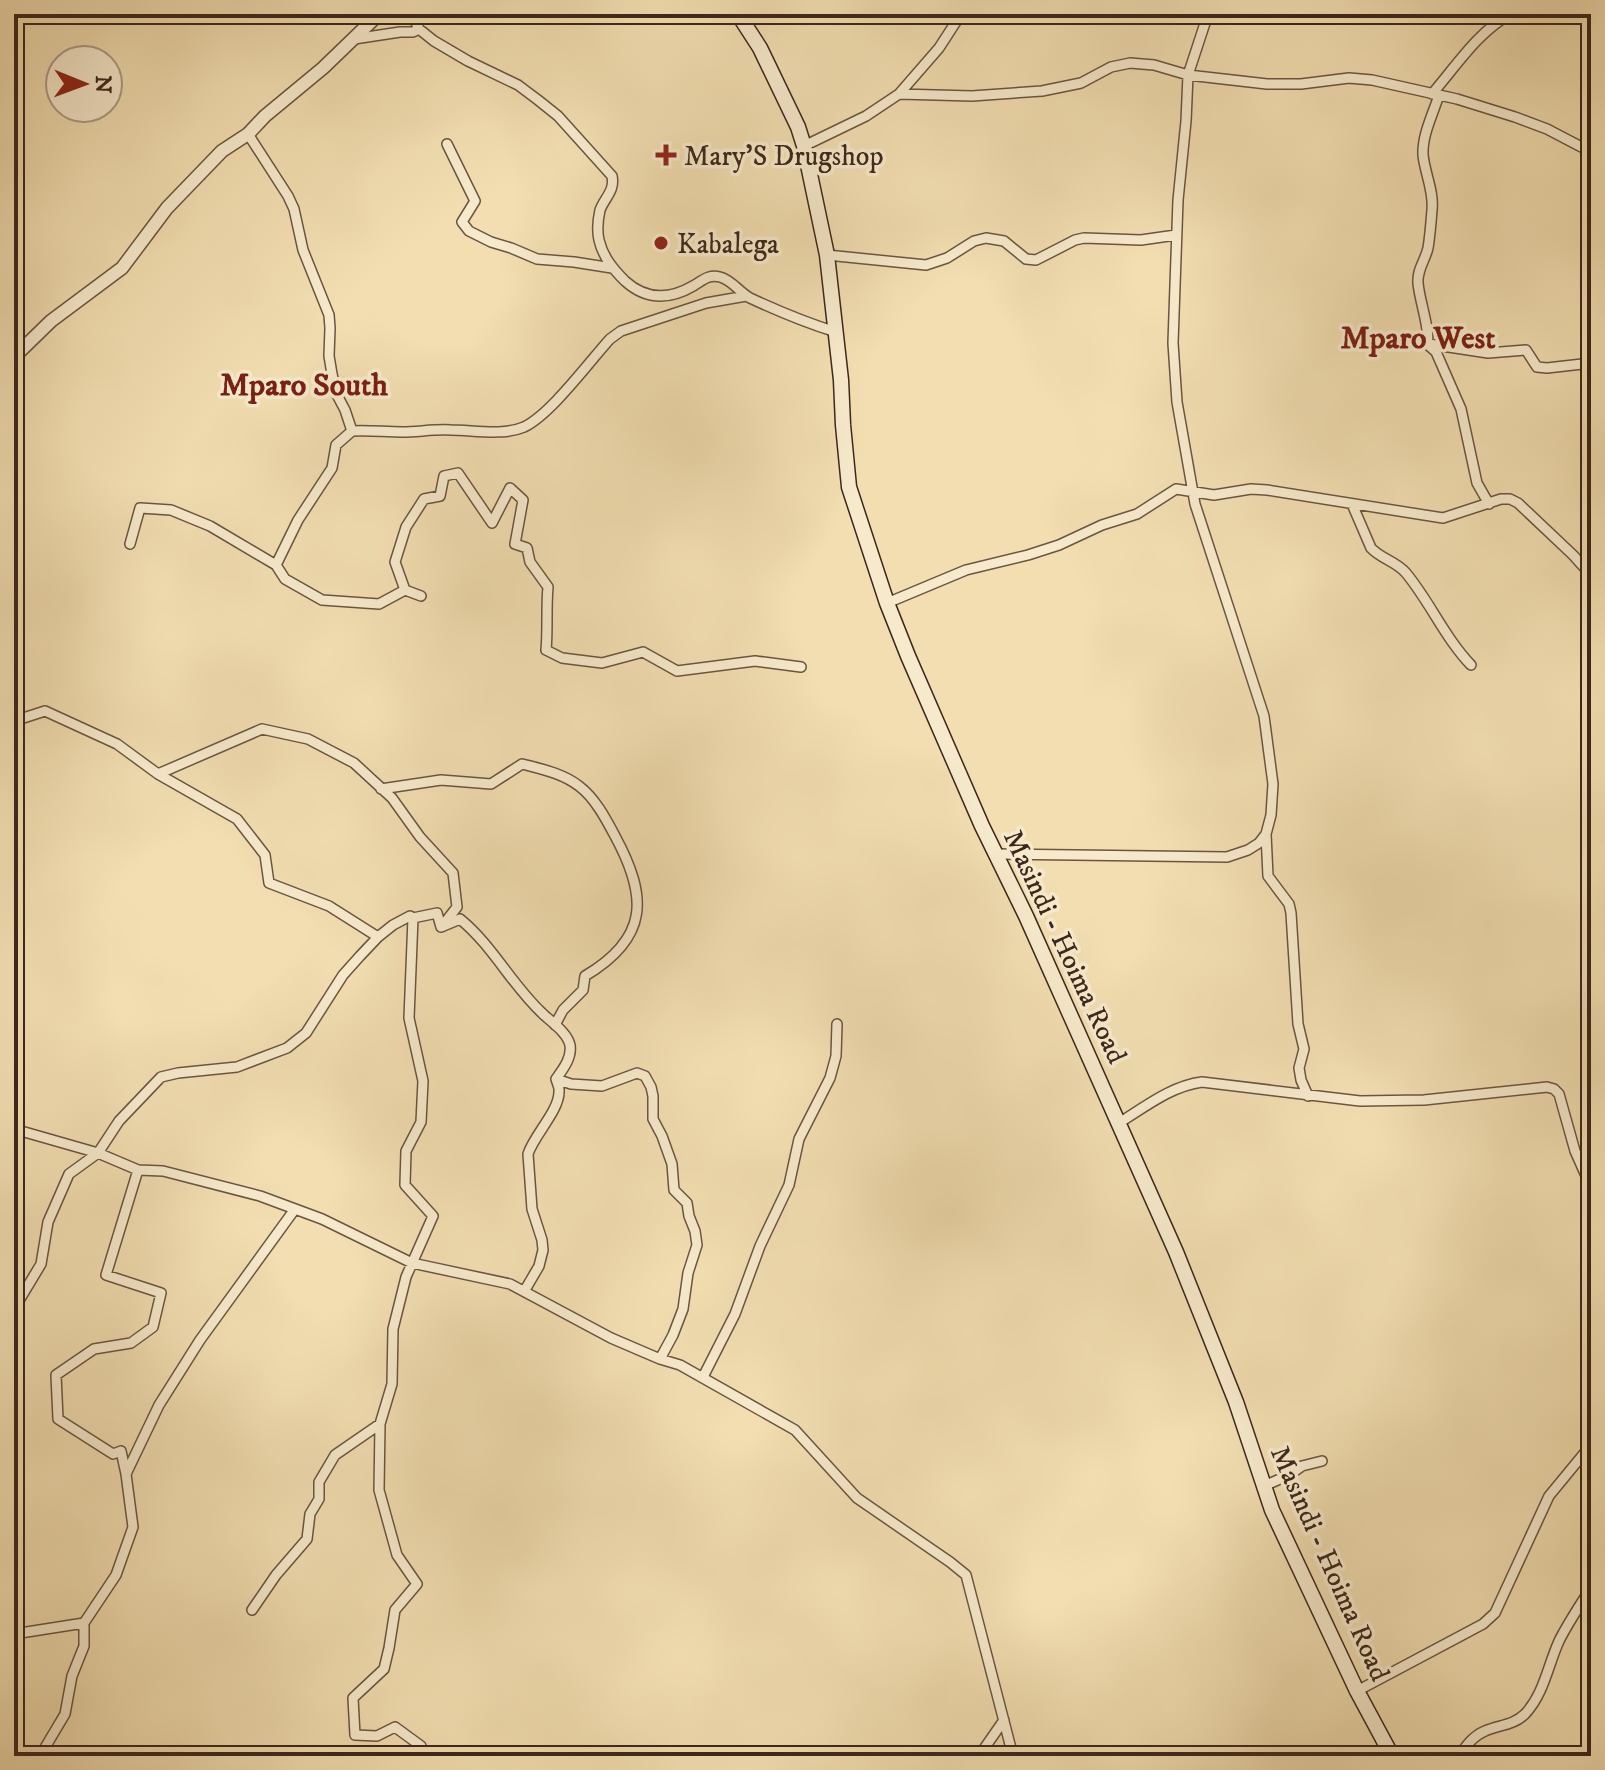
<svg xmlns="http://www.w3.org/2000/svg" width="1605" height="1770" font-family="'IM FELL DW Pica',serif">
<rect width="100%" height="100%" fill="#f2deb1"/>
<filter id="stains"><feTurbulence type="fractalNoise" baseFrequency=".0025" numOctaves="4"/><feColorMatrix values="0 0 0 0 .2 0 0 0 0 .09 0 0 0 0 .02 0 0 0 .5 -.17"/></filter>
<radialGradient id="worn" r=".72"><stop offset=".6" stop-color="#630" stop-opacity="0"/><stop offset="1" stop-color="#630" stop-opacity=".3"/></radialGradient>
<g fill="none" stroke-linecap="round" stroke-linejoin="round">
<defs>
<path id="minor" d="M412,14L419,29
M354,39L400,32H413L419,29L434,41L468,61L518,85L538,100L558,116L612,176C615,191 605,197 600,210C598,219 597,231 599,240C603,257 613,269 625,281C646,300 669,300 693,286C702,281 708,274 720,277C732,280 739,292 750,298C778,311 807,323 836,332
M899,94L939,48L961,14
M1432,94C1457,65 1477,33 1510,14
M1439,95C1433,114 1422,135 1423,155C1425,174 1434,191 1432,210C1431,223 1430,236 1428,248C1425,261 1417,269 1418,283C1419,299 1431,332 1427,344L1436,352L1461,409L1477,483L1489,504
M248,134L288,196L294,209L303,250L329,315L330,328L329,356L332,374L336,393L345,410L352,431C369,430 385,432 402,432C418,432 434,429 451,430C473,430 503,436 524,427C551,414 589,362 610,339L621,331L706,303L746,296
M447,144L475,201L462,222L469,231L491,242L511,248L537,259L574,262L612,268
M804,146L866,116L899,94L972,96L1042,91L1081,83L1111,67L1130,63L1154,65L1188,75L1267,84H1301L1349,78L1372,80L1457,99L1515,117L1547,129L1591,152
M827,255L926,265L947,258L974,241L986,238L1004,241L1026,259L1036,260L1075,240L1084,238L1141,240L1176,235
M1429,344L1488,353L1526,350L1537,367L1547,368L1591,363
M1352,504L1371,548C1381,559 1396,561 1406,573C1430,602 1445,638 1471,665
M130,544L140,508L171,510L210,526L276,565L298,520L332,468L336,445L352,431
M276,565L285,579L322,600L379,604L405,590
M421,596L405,590L395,562L406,527L424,499L440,496L444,476L458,473L492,523L510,488L523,500L515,544L527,548L530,562L548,587C546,608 548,629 546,650L562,658L602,663L643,652L677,671L755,661L801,667
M887,603L966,570L1028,555L1059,545L1102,525L1137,514L1176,489L1214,495L1251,489L1267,490L1443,518L1501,499H1510L1518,503L1573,555L1591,575
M14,721L45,711L117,744L158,774L262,729L308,739L354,763L392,798L420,837L453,873L457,907L443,925
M158,774L237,819L265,855L269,883L329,906L378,937
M381,789L441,780L491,784L522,764C541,769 562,773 579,786C595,798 606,819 615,836C648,897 649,938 585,976L583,990L563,1010L555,1025
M1266,834L1268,876L1289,904L1291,913L1298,1024L1304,1049L1299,1068L1301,1080L1308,1096
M996,854L1227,857L1248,850L1259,843L1266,834L1271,815L1273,784L1264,716L1195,504L1177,402L1173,343L1178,200L1186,121L1188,75L1208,14
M556,1079L571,1084L602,1086L637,1073L645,1076L651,1087L653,1096V1119L662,1136L672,1164L674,1190L687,1203L689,1216L695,1231L697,1245L688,1273L683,1309L673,1335L660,1359
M1119,1123C1145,1107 1171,1086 1202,1082L1360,1101L1424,1100L1547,1087L1554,1089L1559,1094L1575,1151L1591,1187
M14,1129L98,1153L138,1170L163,1171L260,1196L322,1219L412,1263L510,1284L611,1338L660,1359L680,1365L795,1430L857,1498L950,1562L966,1575L1013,1756
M14,1309L41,1264L48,1222L69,1174L98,1153L119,1121L161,1077L178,1073L237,1067L287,1048L306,1033L343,975L360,956L378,937L393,925L410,916L413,918L437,913L441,927L460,919C493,946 511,984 542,1013C551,1022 567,1032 570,1045C572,1058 563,1069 556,1079C557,1083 560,1088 559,1092C559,1111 534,1135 528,1154L532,1209L542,1240L543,1250L539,1266L525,1290
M703,1377L735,1314L760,1246L789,1185L799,1139L830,1078L836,1056L837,1024
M380,1424L379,1490L397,1555L417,1584L395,1610L389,1648L384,1669L353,1698L355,1735L377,1736L395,1727L421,1746L418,1756
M126,1474L121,1451L113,1454L58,1419L56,1375L94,1349L131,1343L153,1327L161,1293L106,1275L138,1170
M1264,1486L1289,1475L1302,1466L1322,1461
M252,1610L276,1575L307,1539L310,1514L319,1499V1482L335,1455L380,1424L392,1384L393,1329L406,1277L433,1216L405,1185L406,1151L421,1122L423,1081L409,1018L413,918
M14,1634L84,1623L116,1575L133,1527L126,1474L159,1405L200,1340L295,1209
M1357,1691L1483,1624L1495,1613L1549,1496L1591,1445
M40,1756L65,1714L72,1676L84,1646V1623
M979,1756L1004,1720
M1459,1756C1466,1746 1473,1736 1485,1731C1499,1725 1514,1725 1525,1714C1544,1694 1548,1665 1559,1641C1568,1623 1580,1605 1591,1588"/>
<path id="tertiary" d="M14,357L51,321L122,268L167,208L222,151L248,134L265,116L323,68L379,14"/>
<path id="secondary" d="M738,14L760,48L798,127L804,146L827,255L841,380L843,425L849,487L887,603L908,656L982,826L1026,916L1176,1252L1236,1402L1272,1510L1357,1691L1392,1756"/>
</defs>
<use href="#minor" stroke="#6a5540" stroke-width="12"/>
<use href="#tertiary" stroke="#6a5540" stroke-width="15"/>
<use href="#secondary" stroke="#3c271b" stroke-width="17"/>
<use href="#minor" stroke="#f7eacc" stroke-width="9"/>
<use href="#tertiary" stroke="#f7eacc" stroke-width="12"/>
<use href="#secondary" stroke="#f7eacc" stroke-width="14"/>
</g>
<g fill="#8f2418" stroke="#f7eacc" stroke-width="3">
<path d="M662 143h8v8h8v8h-8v8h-8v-8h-8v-8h8z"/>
<circle cx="661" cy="243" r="8"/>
</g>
<g text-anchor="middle" stroke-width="7" stroke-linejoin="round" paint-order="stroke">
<g font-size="28" fill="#3c271b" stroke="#f7eacc" text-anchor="start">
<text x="684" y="165">Mary'S Drugshop</text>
<text x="677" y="253">Kabalega</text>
</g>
<g font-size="28" fill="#3c271b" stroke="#f7eacc">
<text transform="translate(1066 946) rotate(65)" y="10">Masindi - Hoima Road</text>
<text transform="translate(1331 1563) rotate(66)" y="10">Masindi - Hoima Road</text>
</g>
<g font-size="32" font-weight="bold" fill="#7a1f14" stroke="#f7eacc">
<text x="1418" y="348">Mparo West</text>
<text x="304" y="395">Mparo South</text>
</g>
</g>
<rect width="1605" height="1770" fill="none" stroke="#f2deb1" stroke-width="48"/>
<rect x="16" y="16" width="1573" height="1738" fill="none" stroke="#3c271b" stroke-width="4"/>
<rect x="24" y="24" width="1557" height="1722" fill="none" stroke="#3c271b" stroke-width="2"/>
<g transform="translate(84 84) rotate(91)"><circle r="38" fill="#f7eacc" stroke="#ac9c85" stroke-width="2"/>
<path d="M0-6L14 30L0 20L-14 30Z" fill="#8f2418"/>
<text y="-12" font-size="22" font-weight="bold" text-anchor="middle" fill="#3c271b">N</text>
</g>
<rect width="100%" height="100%" filter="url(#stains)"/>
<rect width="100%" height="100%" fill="url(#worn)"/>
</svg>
